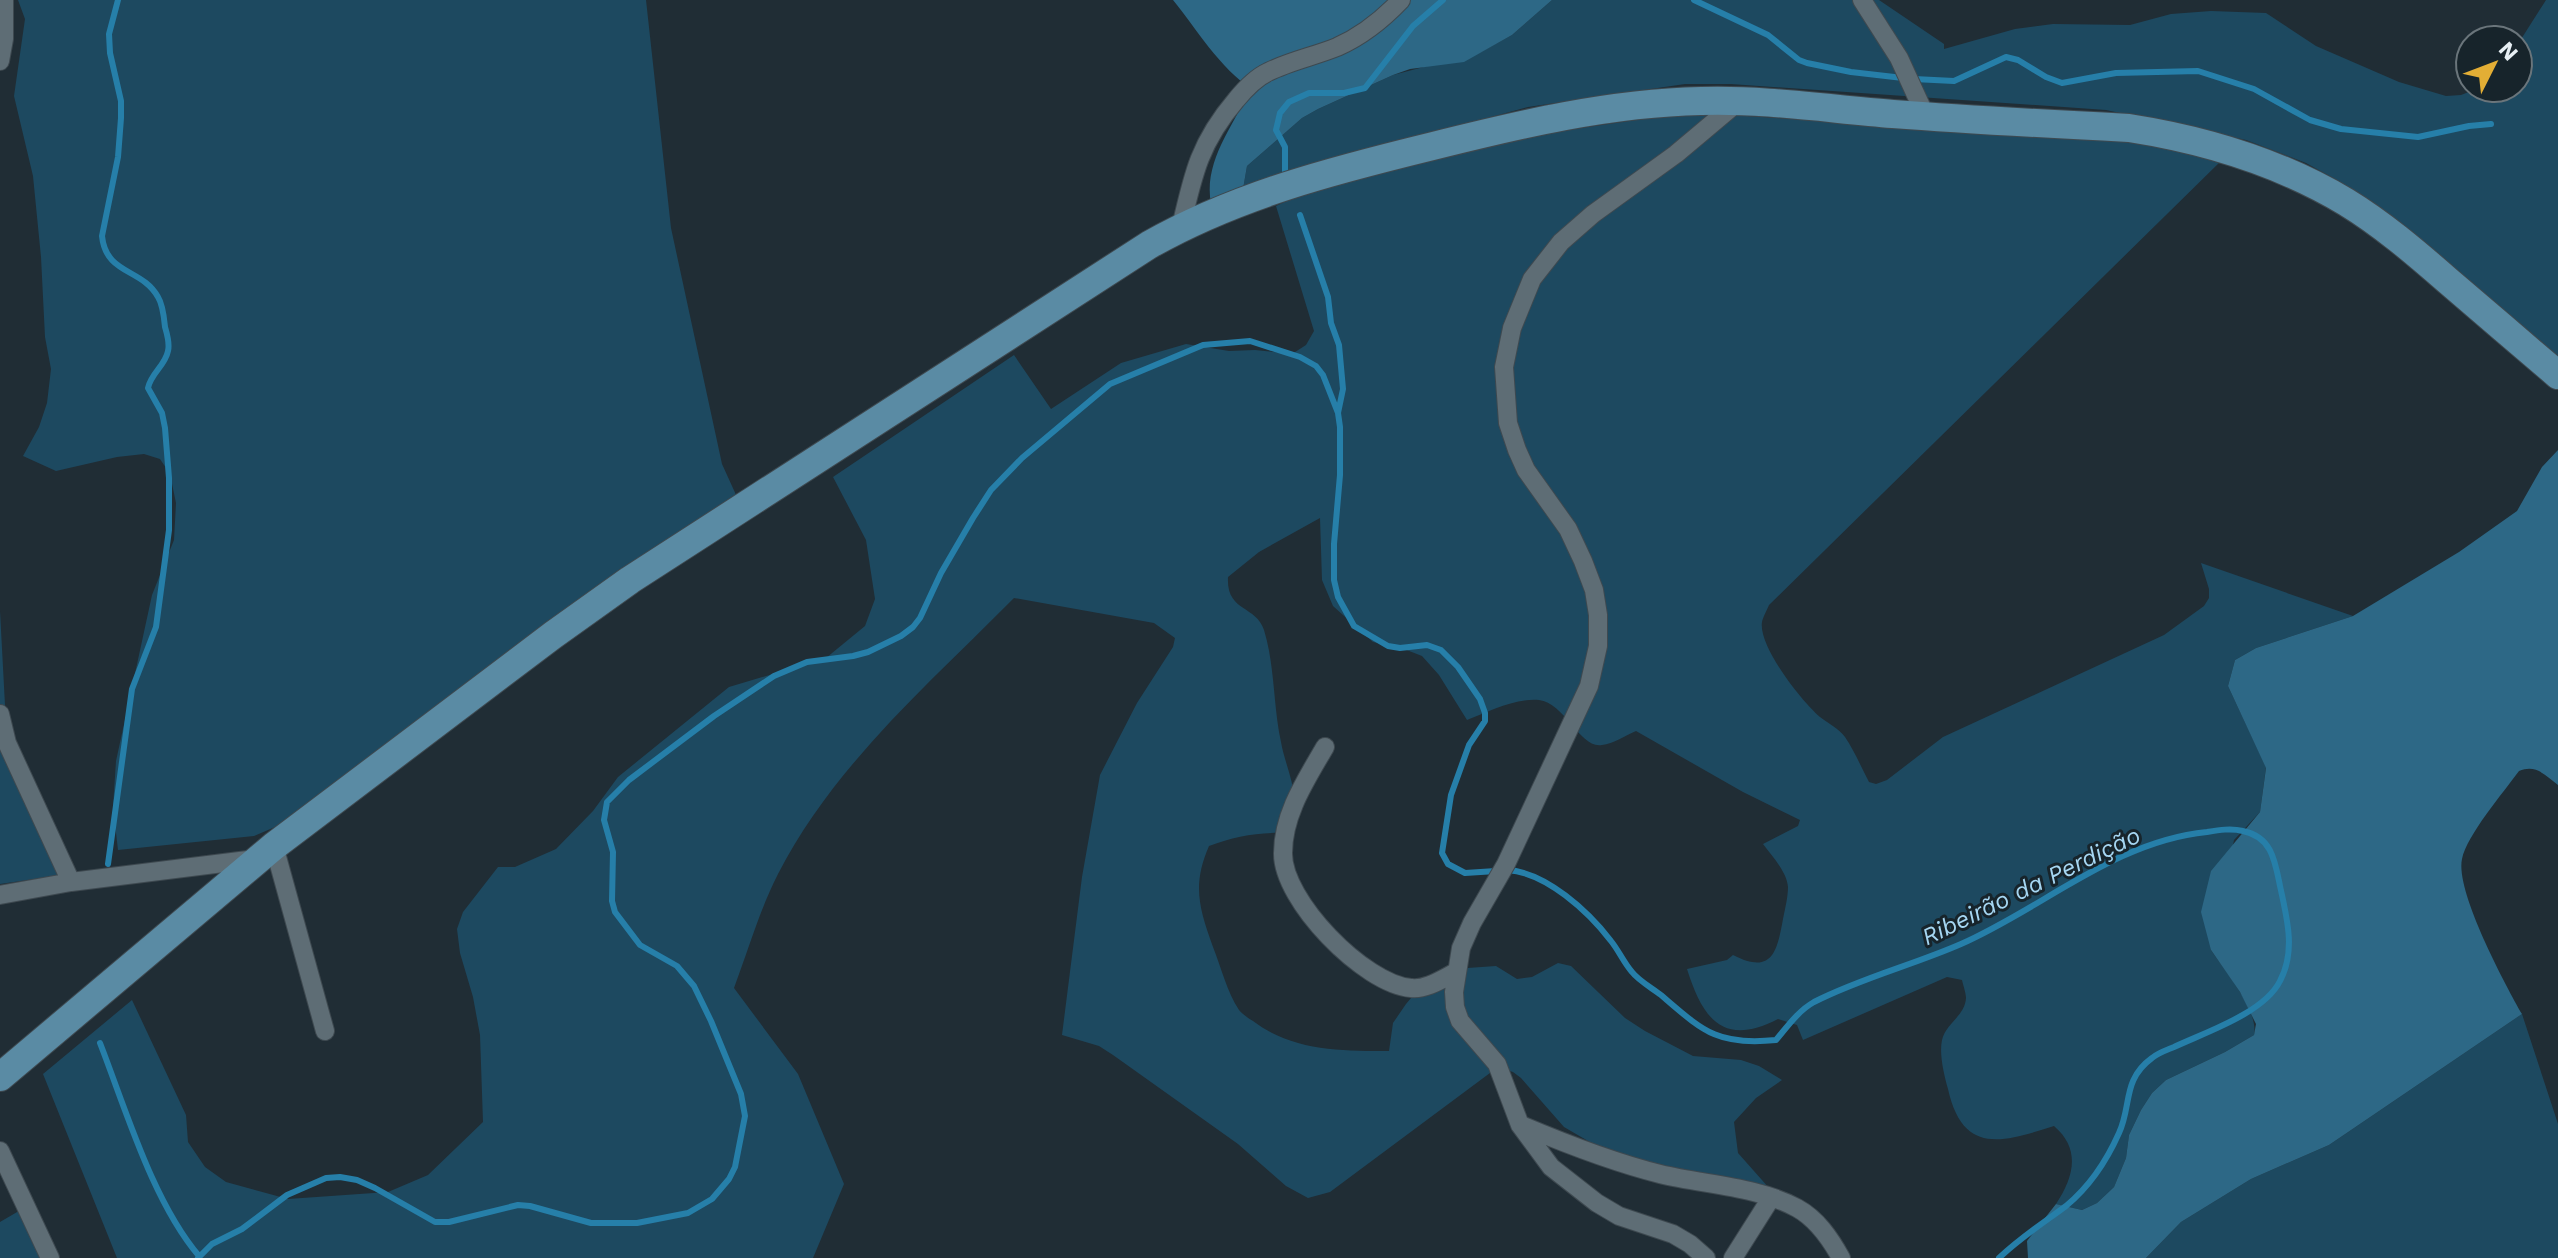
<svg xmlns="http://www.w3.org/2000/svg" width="2558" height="1258" font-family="'Work Sans',sans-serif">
<rect width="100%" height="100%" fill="#202d35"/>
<path fill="#1d4960" d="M18,0H646L671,228L722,464L742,508L317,809L254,836L118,850L113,807L116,761L152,595L174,540L176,503L170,474L160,459L144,454L117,457L56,471L23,456L39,427L47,403L51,369L45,337L41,257L33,176L14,96L25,19Z
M1552,0H1879L1944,44V49L2015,29L2053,24L2130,25L2171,14L2211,11L2266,13L2316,46L2399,82L2446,96L2461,95L2479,88H2518V44L2546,0H2558V358L2468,279L2392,218L2342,183L2306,163L2246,140L2106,110L1731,84H1685L1528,107L1272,177L1243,189L1247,166L1302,118L1318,109L1393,75L1481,52L1512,35Z
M1691,112L2153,144L2222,160L1769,605C1767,610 1763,617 1762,622C1758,646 1802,702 1820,717C1829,724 1838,728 1845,737C1854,750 1861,767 1869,782L1876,784L1887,780L1943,737L2164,635L2204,606L2209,598V589L2201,563L2353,616L2256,648L2235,660L2228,686L2266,767L2260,812L2234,840L2211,950C2225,971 2259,1011 2254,1035L2225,1052L2166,1080L2152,1093L2141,1110L2129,1135L2126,1158L2114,1187L2097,1203L2082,1210L2056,1204C2074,1177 2081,1149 2054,1126C2003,1142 1963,1156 1948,1089C1944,1075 1939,1054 1942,1040C1946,1023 1965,1016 1966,998C1966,993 1963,985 1962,980L1947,977L1803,1040L1797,1025L1778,1019C1724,1047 1703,1020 1687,969L1727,960L1733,955C1772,975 1777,952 1783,919C1785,909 1788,897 1788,887C1787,872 1772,856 1763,844L1798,826L1800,820L1743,792L1636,731C1626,735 1613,744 1602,745C1580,749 1565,703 1539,700C1515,698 1488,712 1467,720L1439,675L1422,656L1404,649L1373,642L1333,606L1322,580L1320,518L1259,552L1228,577C1226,612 1256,605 1264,630C1275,666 1273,705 1281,742C1284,761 1295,783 1294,803C1294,812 1289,824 1287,833C1259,832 1235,836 1209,846C1192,885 1199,908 1213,947C1221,967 1227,992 1239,1010C1242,1014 1248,1018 1253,1021C1292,1051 1342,1051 1389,1051L1393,1023L1406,1004L1422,985L1453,969L1496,966L1517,979L1532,977L1558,963L1571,966L1625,1018L1645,1031L1693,1056L1741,1060L1759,1066L1782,1080L1756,1098L1734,1122L1738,1153L1777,1197L1607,1152L1564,1127L1521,1078L1513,1072L1501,1068L1490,1073L1330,1192L1308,1198L1286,1186L1238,1144L1113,1055L1099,1046L1062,1035L1082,877L1100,775L1137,703L1173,647L1175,638L1154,623L1014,598C929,684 834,765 778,874C760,909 748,951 734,988L798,1074L844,1184L813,1258H117L43,1074L132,1000L186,1115L188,1142L205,1167L226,1182L288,1199L388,1192L428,1175L483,1122L480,1035L473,997L460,953L457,929L463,912L498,867H515L556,849L593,811L618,777L729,687L826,658L865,626L875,599L866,540L833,477L1014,355L1051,409L1121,363L1186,344L1229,351L1255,350L1292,354L1306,345L1314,331L1276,206L1301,194L1505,139Z
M0,611L6,724L69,874L0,884Z
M2522,1014L2558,1124V1258H2146L2181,1222L2251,1179L2329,1145Z
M24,1208L46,1258H0V1222Z"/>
<path fill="#2d6886" d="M1173,0H1552L1512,35L1464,62L1410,69L1393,75L1318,109L1302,118L1247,166L1243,189L1211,204C1203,161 1234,125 1251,88C1221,70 1195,27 1173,0Z
M2558,450V785C2545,775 2536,764 2519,771C2503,793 2467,835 2462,859C2455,891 2505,984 2522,1014L2329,1145L2251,1179L2181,1222L2146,1258H2028L2027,1241L2056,1204L2082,1210L2097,1203L2114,1187L2126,1158L2129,1135L2141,1110L2152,1093L2166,1080L2225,1052L2254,1035L2256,1024L2240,992L2211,950L2201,912L2211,871L2260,812L2266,768L2228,686L2235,660L2256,648L2353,616L2459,552L2517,511L2542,467Z"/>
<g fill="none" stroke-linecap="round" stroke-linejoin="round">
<path stroke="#267fa9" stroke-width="6" d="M1694,0L1768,35L1799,60L1807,63L1851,72L1903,78
M1914,79L1954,81L2006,57L2018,60L2046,77L2062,83L2116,73L2198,71L2254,89L2310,120L2341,129L2418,137L2469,126L2491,124
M1285,180V147L1276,130L1280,113L1289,102L1309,93H1344L1365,88L1413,26L1443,0
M1300,215L1328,297L1331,323L1339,345L1343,389L1338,413
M108,864L132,689L156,627L169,530V478L165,428L162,413L148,388C151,373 165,366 168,351C170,343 167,334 165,327C164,317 163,305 158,297C142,268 106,275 102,236L118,157L121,118V101L110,53L109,34L118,0
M1507,870C1546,872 1589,912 1611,941C1619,951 1624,963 1632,972C1639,981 1652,988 1661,995C1703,1031 1717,1046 1776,1040C1787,1027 1798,1011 1814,1002C1861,978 1913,965 1961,944C2043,908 2115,841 2207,832C2219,830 2231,828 2243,831C2272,837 2275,861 2280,886C2287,918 2296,951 2280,981C2264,1013 2206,1032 2174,1047C2167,1050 2158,1053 2152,1058C2122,1080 2132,1105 2119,1133C2107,1160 2089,1187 2066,1206C2043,1223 2020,1238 1999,1258
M100,1043C126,1110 153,1202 199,1256
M198,1258L212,1244L242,1229L287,1195L326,1178L340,1177L357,1180L375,1188L435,1222H449L518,1205L530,1206L591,1223H637L688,1213L712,1199L729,1179L735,1167L745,1116L741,1094L711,1021L694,986L677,966L640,945L615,912L612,901L613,852L604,820L607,802L629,780L714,716L774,676L807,662L853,656L868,652L901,636L913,627L920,618L941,573L973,518L991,490L1022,458L1110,384L1203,345L1250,341L1300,357L1316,366L1323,375L1338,413L1340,427V475L1334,544V580L1338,597L1354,626L1388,646L1400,648L1427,645L1441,650L1458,667L1480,699L1485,713V721L1469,745L1451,795L1442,853L1448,864L1465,873L1496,871"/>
<defs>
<path id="minor" d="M1862,0L1899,58L1926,117
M0,61L4,39V0
M1181,227C1193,174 1200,142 1236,100C1245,89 1255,78 1268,72C1290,61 1315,56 1337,47C1362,36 1382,20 1401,0
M0,714L7,743L71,882
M1325,747C1306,780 1283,814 1283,853C1282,900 1364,984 1411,988C1426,990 1442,979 1456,972
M274,846L325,1031
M0,895L71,882L256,859
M1521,1125C1566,1144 1612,1162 1660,1174C1705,1185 1756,1186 1797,1208C1817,1219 1830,1238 1841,1258
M0,1151L50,1258
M1706,1258L1690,1244L1673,1234L1619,1216L1597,1203L1551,1167L1520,1125L1497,1064L1460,1021L1455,1007L1454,992L1461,948L1472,923L1506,864L1589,686L1598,646V615L1594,590L1583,561L1568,529L1526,470L1517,450L1508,423L1504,367L1512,328L1532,279L1561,242L1593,214L1676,154L1739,101
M1733,1258L1771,1198"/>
<path id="primary" d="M0,1077L274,846L553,635L630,580L1149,245C1237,195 1335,170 1433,146C1521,124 1609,103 1701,101C1765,99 1829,109 1893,114C1972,120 2050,124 2129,128C2206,140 2279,162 2346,202C2382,224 2415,252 2447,280C2484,312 2521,343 2558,375"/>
</defs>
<use href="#minor" stroke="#3e4950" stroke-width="20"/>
<use href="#primary" stroke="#3e4950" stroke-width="30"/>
<use href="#minor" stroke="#5e6d75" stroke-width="18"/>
<use href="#primary" stroke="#5a8ba4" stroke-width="28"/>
</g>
<g text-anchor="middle" stroke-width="6" stroke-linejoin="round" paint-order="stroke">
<g font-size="24" font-style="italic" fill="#a5d6f2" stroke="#17242b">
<text transform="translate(2031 886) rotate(-26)" y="8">Ribeirão da Perdição</text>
</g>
</g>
<g transform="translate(2494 64) rotate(48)"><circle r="38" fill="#17242b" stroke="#6a757b" stroke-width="2"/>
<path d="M0-6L14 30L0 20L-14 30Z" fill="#e3ae35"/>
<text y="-12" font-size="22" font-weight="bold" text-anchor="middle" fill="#e7eff4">N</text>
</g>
</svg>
